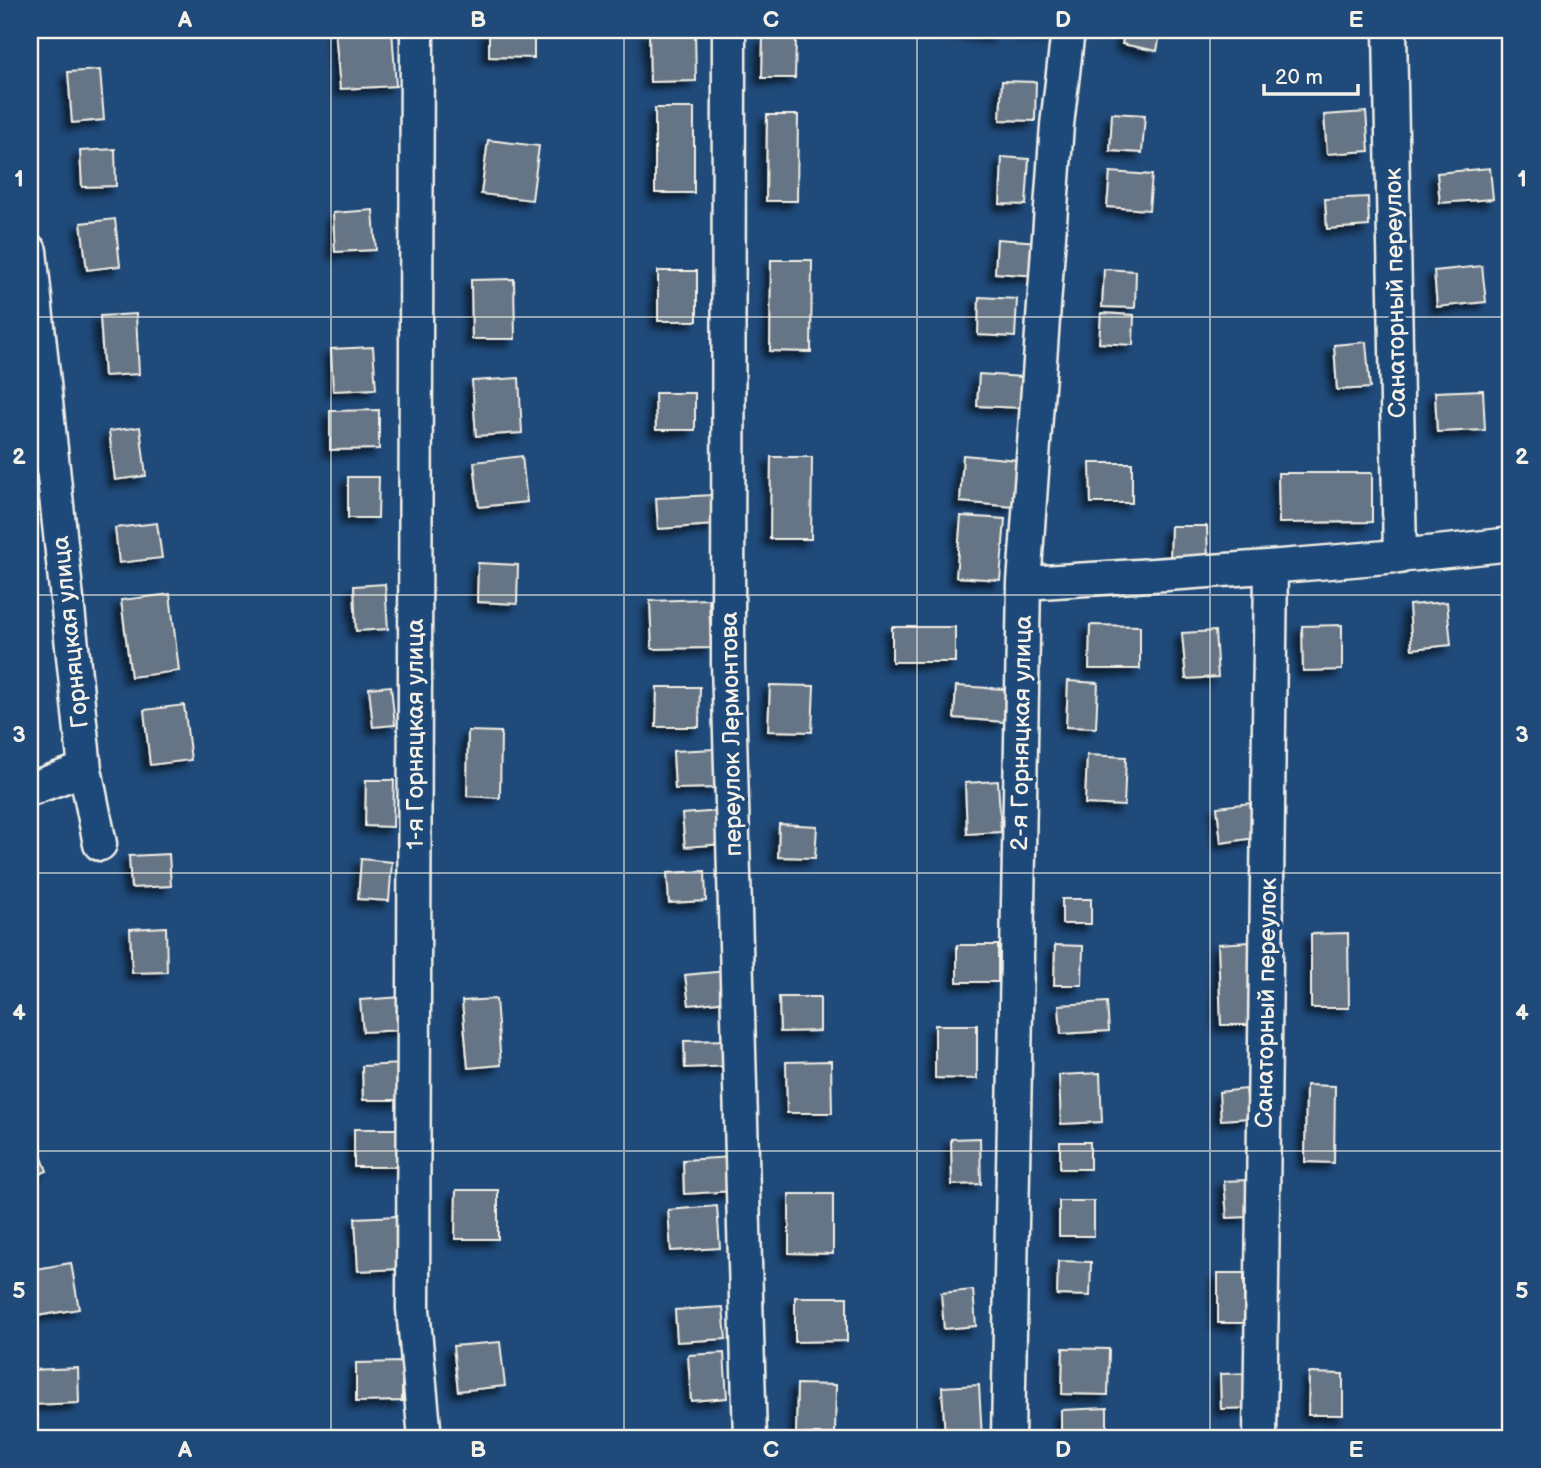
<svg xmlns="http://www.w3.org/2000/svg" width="1541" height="1468" font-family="'Balsamiq Sans',sans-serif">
<defs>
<filter id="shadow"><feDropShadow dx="-6" dy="6" stdDeviation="3.5" flood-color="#0009"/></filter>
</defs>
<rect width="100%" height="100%" fill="#1f4a7a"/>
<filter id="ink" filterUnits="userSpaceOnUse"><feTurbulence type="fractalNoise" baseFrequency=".0143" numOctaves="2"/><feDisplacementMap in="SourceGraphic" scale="14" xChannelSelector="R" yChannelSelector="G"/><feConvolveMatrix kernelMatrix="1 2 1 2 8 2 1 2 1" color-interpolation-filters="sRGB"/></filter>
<g filter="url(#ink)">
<path fill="#667585" stroke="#f4f1e8" stroke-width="2" filter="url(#shadow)" d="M335,30H392L396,86L340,89Z
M489,30H534V58L489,57Z
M954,30H998V36Z
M1023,30H1059L1058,35L1023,33Z
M1125,30H1161L1157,51L1122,44Z
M649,31H695L696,81L650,82Z
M763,37L796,38L795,78H762Z
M100,70L104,120L72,123L68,72Z
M1002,81L1036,82L1035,121L1000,120Z
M655,108H694V193H655Z
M1366,112L1369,151L1327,154L1324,115Z
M1112,113L1145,115L1142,153L1110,151Z
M767,115H798L797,201H766Z
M488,140L539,146L532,200L481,194Z
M115,149L116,186L82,187L80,151Z
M1002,157L1029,159L1026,205L1000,204Z
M1490,168L1493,199L1440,203L1437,173Z
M1110,172L1152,175L1149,210L1107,207Z
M1368,197L1369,226L1327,229L1325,199Z
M373,210L376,250L335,252L333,213Z
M115,219L120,266L87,270L81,223Z
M997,239L1039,242L1037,276L995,273Z
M771,260H812L811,352L770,351Z
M1482,266L1486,302L1437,307L1434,271Z
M1104,269L1136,271L1135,308L1102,307Z
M658,271H697V321H658Z
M514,279L515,339H472L471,280Z
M979,297L1017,299L1015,337L978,335Z
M1101,313L1134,315L1133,345L1099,343Z
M136,314L139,374L104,376L100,316Z
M1366,342L1370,388L1337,390L1334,345Z
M373,347L376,389L333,391L331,349Z
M979,374L1023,377L1022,408L977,406Z
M519,378L522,433L476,436L472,381Z
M1483,390L1485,430L1437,432L1435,392Z
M655,393H695V430H656Z
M379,410V449L330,450V411Z
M140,427L146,476L115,480L109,431Z
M963,455L1018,460L1014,507L960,502Z
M522,456L527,502L479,507L474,462Z
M771,457H812L811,539H770Z
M1090,463H1132V503H1091Z
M1278,473H1372V522L1279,523Z
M348,477H379L378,518H348Z
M713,495L715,525L658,529L656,498Z
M961,516L1005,519L1000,580L956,577Z
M157,523L162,558L119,563L115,528Z
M1171,526H1207L1208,562H1170Z
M478,563L518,565L517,604L477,602Z
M385,584L388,629L356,631L354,586Z
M170,594L179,671L131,677L121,600Z
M709,599L711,648L652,649L650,601Z
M1447,602L1451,645L1412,649L1409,605Z
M1090,625L1140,626V669H1089Z
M1342,625V670L1303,671L1302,626Z
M892,627H955V662H892Z
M1215,631L1218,677L1186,679L1182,633Z
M1068,681L1098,683L1096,728L1066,727Z
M770,685L814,686L812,732L768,731Z
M391,686L395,725L373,727L369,688Z
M956,686L1006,689L1004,722L954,718Z
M657,687H700L699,727H656Z
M184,705L191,760L150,765L144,710Z
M468,731L501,732L500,798L467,796Z
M716,749L717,788L675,789L673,751Z
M1087,755L1126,757L1124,806L1085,804Z
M366,780H394L393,827L365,826Z
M998,781L1001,832L967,834L965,783Z
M1250,803L1255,838L1221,843L1217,807Z
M721,811L724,844L685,847L682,814Z
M779,824L817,826L815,858L778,857Z
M169,854L171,886L131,888L129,856Z
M361,859L392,862L389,901L358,899Z
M705,871L706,901L669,903L667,873Z
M1062,899H1091V924H1062Z
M166,927L167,972L132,973L130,929Z
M1348,933L1349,1008H1311V934Z
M1250,942L1252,1025H1221L1218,944Z
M957,945H998V982H957Z
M1055,945L1083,946L1082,985H1054Z
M726,971L728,1001L689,1005L685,975Z
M402,997L404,1030L363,1032L360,1000Z
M779,997H820V1031L780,1032Z
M496,999L501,1065L468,1068L462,1001Z
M1107,1002L1109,1031L1061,1034L1059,1005Z
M935,1025H977V1079L935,1078Z
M732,1040L733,1066L685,1068L684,1041Z
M831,1061L832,1113H787L786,1062Z
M402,1064L403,1100H363L362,1066Z
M1100,1073L1102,1122L1061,1124L1059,1075Z
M1306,1085L1335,1086L1334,1163L1305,1162Z
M1246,1089L1249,1118L1221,1120L1219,1092Z
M354,1129H402V1167H354Z
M34,1137L47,1171L30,1178V1139Z
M980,1138L981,1184L952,1185L951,1139Z
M1060,1142H1090V1169H1060Z
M733,1157L735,1191L684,1194L683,1160Z
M1247,1180L1249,1217L1227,1218L1224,1181Z
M456,1190H498V1239H455Z
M789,1194H833V1254L789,1253Z
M1059,1201H1094V1236H1059Z
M717,1206L720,1248L671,1251L668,1210Z
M398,1216L401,1269L358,1271L355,1218Z
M1058,1261L1091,1262L1090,1296L1057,1295Z
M71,1263L79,1309L37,1316L30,1270Z
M1218,1273H1244V1323H1218Z
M973,1290L976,1326L944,1329L941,1293Z
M795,1297H847V1341L795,1342Z
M723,1307L726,1339L677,1342L675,1310Z
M500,1342L505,1386L458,1391L453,1346Z
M1063,1348L1109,1349L1108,1395L1062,1394Z
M724,1353L727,1398L691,1401L688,1355Z
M402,1362V1401L356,1402V1363Z
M78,1368L79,1403L30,1405V1370Z
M1254,1373L1255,1408L1221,1409L1220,1374Z
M1309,1373L1343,1374V1415H1308Z
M797,1384L836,1385L835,1434H796Z
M979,1385L982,1438H945L942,1387Z
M1107,1408V1438H1061V1410Z"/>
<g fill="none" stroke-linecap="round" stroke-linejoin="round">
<defs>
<path id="minor" d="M417,30L413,1309L425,1438
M729,30L728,663L750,1438
M1390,30L1400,557
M30,251L85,769L100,844
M1024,583C1187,573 1349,563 1511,544
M30,789L85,769
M1008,1438L1024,583L1057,125L1068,30
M1260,1438L1271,567"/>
</defs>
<use href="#minor" stroke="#f4f1e8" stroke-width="37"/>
<use href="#minor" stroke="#1f4a7a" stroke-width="32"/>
</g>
</g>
<path fill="none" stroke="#f4f1e8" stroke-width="2" stroke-opacity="0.55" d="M331,30V1438M624,30V1438M917,30V1438M1210,30V1438M30,317H1511M30,595H1511M30,873H1511M30,1151H1511"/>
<g text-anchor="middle" stroke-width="7" stroke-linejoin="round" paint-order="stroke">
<g font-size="24" fill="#f4f1e8" stroke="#1f4a7a">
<text transform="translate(1395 293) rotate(-91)" y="8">Санаторный переулок</text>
<text transform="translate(70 632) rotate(-96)" y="8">Горняцкая улица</text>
<text transform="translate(1021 733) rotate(-89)" y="8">2-я Горняцкая улица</text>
<text transform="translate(415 734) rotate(-90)" y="8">1-я Горняцкая улица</text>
<text transform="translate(731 734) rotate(-91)" y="8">переулок Лермонтова</text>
<text transform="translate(1266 1003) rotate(-89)" y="8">Санаторный переулок</text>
</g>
</g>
<rect width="1541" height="1468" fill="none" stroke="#1f4a7a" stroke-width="77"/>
<path d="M1264 84v10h94v-10" fill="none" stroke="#f4f1e8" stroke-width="3.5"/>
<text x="1275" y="84" font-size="21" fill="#f4f1e8" stroke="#1f4a7a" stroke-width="5" paint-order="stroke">20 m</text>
<rect x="38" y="38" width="1464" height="1392" fill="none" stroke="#f4f1e8" stroke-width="2.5"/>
<g font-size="23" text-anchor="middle" font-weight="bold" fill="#f4f1e8">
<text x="185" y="27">A</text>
<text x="478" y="27">B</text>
<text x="771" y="27">C</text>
<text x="1063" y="27">D</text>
<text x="1356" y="27">E</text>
<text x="19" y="186">1</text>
<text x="1522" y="186">1</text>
<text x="19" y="464">2</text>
<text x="1522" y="464">2</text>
<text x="19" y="742">3</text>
<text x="1522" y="742">3</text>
<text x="19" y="1020">4</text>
<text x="1522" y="1020">4</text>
<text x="19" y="1298">5</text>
<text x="1522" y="1298">5</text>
<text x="185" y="1457">A</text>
<text x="478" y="1457">B</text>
<text x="771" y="1457">C</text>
<text x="1063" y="1457">D</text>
<text x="1356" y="1457">E</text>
</g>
</svg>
